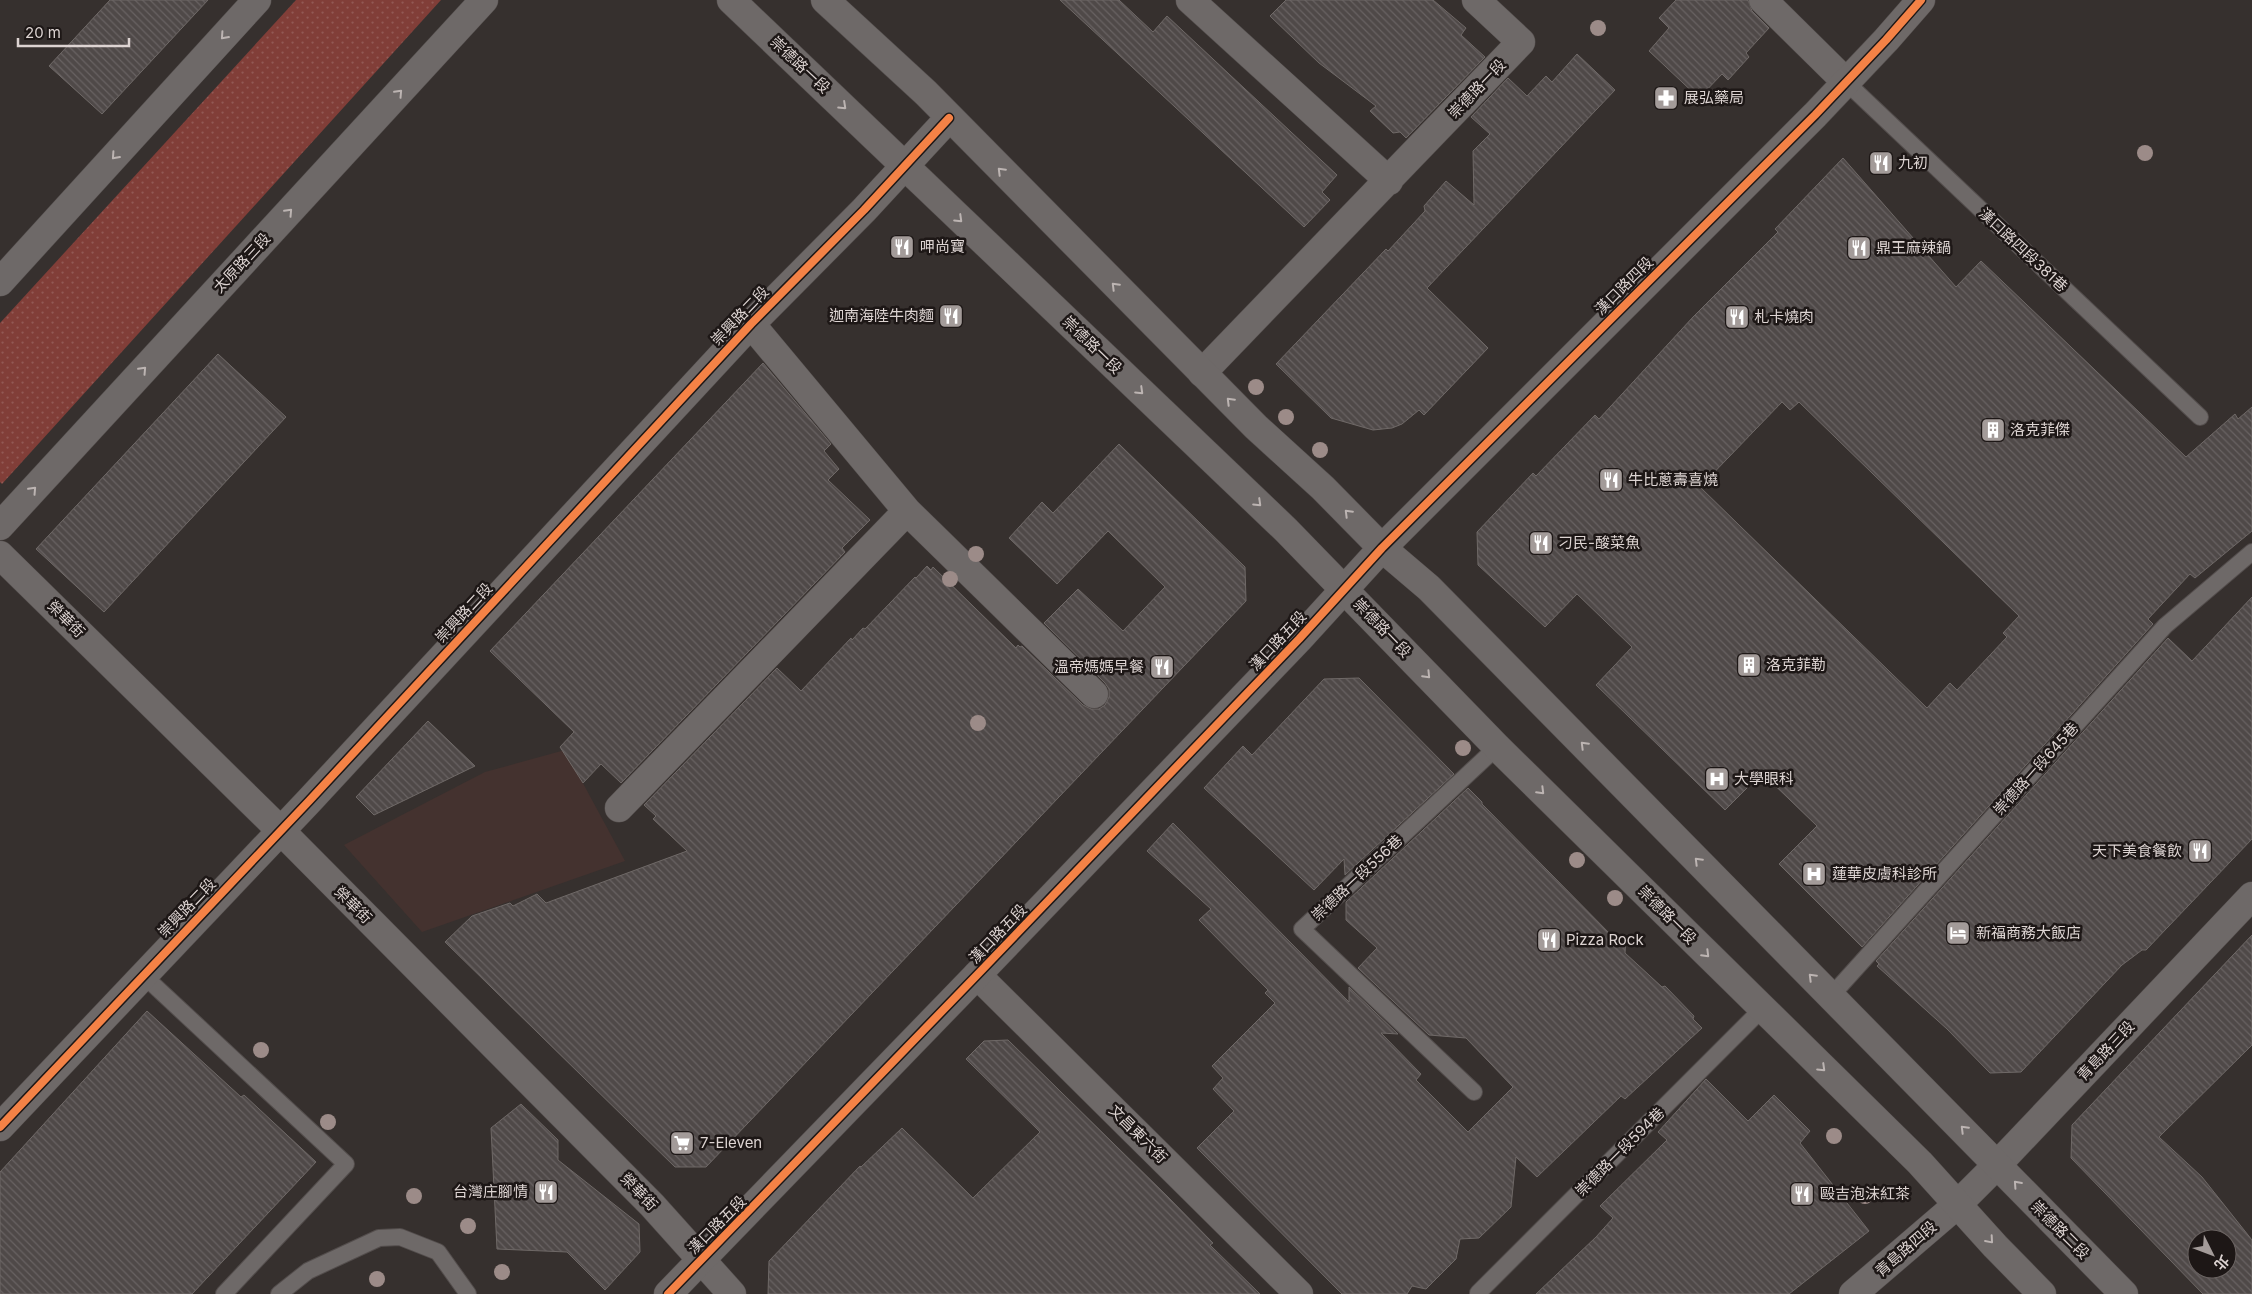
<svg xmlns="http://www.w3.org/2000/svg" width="2252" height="1294" font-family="Inter,'Noto Sans TC',sans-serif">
<defs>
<pattern id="park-dots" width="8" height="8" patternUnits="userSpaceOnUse" patternTransform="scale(1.25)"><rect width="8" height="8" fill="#813e38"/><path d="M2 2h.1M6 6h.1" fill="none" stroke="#925954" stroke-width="1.8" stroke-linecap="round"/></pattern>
<pattern id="building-back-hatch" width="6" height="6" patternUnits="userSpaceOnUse" patternTransform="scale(1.25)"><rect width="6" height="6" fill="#4f4948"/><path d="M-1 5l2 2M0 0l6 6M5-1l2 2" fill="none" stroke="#686262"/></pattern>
</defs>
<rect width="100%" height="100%" fill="#36302e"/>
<path fill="#44322f" d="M565,750L625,861L422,932L344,845L485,772Z"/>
<path fill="url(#park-dots)" d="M296,0H441L2,484L0,482V323Z"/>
<path fill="url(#building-back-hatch)" stroke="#6f6967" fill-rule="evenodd" d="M110,0H208L102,114L49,66Z
M1060,0H1119L1153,32L1167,16L1337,175L1322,192L1330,200L1304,227Z
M1286,0H1433L1466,28L1461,35L1485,57L1406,138L1400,132L1393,133L1370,111L1376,106L1319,63L1270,16Z
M1676,0H1748L1752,11L1769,28L1746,53L1749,57L1728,80L1722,74L1699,98L1649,51L1669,28L1659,18Z
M1577,54L1615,90L1427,288L1488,348L1424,415L1419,410L1402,424L1392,428L1373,430L1331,418L1276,364L1386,249L1388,251L1425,211L1424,206L1446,181L1474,205L1473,151L1490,134L1471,117L1508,78L1527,96L1546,76L1552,82Z
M1843,158L1956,287L1981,261L2186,457L2235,414L2238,419L2252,407V531L2195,578L2190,574L2148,619L2153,624L1862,947L1779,864L1817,826L1762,773L1725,810L1596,685L1632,647L1577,594L1545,627L1478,565L1477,532L1533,473L1536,476L1595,415L1599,419L1693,317L1778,232L1775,229ZM1782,402L1790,410L1799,402L2019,616L2003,633L2007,637L1957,690L1950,683L1927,708L1700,487Z
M218,354L286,417L104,612L36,549Z
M763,363L831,444L824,451L839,469L828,480L870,520L842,548L845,552L621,783L601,764L583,783L560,747L574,732L490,651Z
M1119,444L1245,567L1246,601L706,1167H675L445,942L472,916L510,903L513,906L537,894L546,903L687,851L653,819L656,816L644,805L777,668L801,691L851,638L852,640L863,628L865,629L915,577L916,578L927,566L931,570L933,567L1016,648L1018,645L1020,647L1022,646L1083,705L1091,709H1099L1105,705L1109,697V689L1105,683L1044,623L1078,589L1123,631L1165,587L1108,531L1057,584L1009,538L1042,502L1053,513Z
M2252,597V839L2146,950H2142L2122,965L2021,1072L1990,1073L1947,1029L1877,966L1879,964L1876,961L2168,638L2192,661Z
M1359,678L1454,774L1345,875L1344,859L1314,890L1204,788L1243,746L1252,755L1324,679Z
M428,721L475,766L374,815L356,797Z
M1468,788L1482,802V804L1614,938L1626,937L1625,953L1662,987L1665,986L1694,1016L1693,1019L1702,1028L1625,1099L1621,1096L1537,1177L1516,1157L1511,1207L1479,1238L1460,1239L1456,1259L1426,1289L1412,1286L1407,1294H1342L1197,1148L1234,1111L1213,1089L1223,1078L1212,1066L1275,1003L1265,993L1268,990L1199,920L1211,909L1147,851L1173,823L1349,1002V987L1398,1034L1381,1033L1421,1074L1416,1080L1468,1132L1513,1087L1466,1038L1429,1035L1358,968L1377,948L1346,920V902Z
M2252,935V1045L2159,1137L2202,1177L2252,1240V1294H2203L2071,1158L2072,1125ZM2197,1239H2227V1269H2197Z
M147,1011L241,1097L244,1095L316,1162L192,1294H0V1172Z
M1008,1040L1167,1196L1213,1243L1210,1245L1260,1294H768L769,1261L860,1166L861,1167L902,1128L973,1198L1040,1132L966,1059L984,1041Z
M1706,1079L1748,1121L1774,1095L1810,1131L1800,1143L1869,1231L1789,1294H1536L1596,1237L1613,1218L1600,1206L1667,1140L1658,1132Z
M521,1104L558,1140V1160L639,1224L640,1252L605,1290L567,1252L497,1249L491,1128Z"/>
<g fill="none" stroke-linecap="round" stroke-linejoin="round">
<defs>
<path id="service" d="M1846,82L2200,417
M143,975L346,1164L224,1294
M1831,996L2165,626L2252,552
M1474,1092L1302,929L1497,747
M1478,1293L1762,1009
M279,1294L308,1271L379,1238L400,1237L438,1252L468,1294"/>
<path id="minor" d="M1190,0L1389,181
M1763,0L1846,82
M751,324L907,511L1094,694
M1202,373L1521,42L1476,0
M0,555L280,830L652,1205L732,1294
M619,808L907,511
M977,975L1299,1294
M0,1127L309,801L751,324L864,210L949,118
M1853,1294L1958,1204L1998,1164L2252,896"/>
<path id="tertiary" d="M0,282L257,0
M0,526L484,0
M668,1294L977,975L1299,639L1382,548L1815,115L1886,40L1921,0"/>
<path id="secondary" d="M731,0L1286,530L1497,747L1920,1163L1995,1246L2042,1294
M825,0L926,93L1256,427L1323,488L1382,548L1429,588L2124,1294"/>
</defs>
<use href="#service" stroke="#534d4c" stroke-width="18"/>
<use href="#minor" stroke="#534d4c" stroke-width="29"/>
<use href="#tertiary" stroke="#534d4c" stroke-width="29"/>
<use href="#secondary" stroke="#534d4c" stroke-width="29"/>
<use href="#service" stroke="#6e6968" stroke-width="16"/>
<use href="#minor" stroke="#6e6968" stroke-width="28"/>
<use href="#tertiary" stroke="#6e6968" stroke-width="28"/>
<use href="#secondary" stroke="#6e6968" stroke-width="28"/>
<defs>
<path id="cycleway" d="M0,1127L309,801L751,324L864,210L949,118
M668,1294L977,975L1299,639L1382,548L1815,115L1886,40L1921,0"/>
</defs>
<use href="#cycleway" stroke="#1d1716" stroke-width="11"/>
<use href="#cycleway" stroke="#f48246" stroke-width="8"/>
</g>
<g fill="#9c8b88">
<circle cx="1598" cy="28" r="8"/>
<circle cx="2145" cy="153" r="8"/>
<circle cx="1256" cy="387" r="8"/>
<circle cx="1286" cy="417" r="8"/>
<circle cx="1320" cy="450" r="8"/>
<circle cx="976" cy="554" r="8"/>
<circle cx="950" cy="579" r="8"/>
<circle cx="978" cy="723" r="8"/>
<circle cx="1463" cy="748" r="8"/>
<circle cx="1577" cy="860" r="8"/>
<circle cx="1615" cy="898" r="8"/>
<circle cx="261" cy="1050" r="8"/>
<circle cx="328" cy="1122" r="8"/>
<circle cx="1834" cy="1136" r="8"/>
<circle cx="414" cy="1196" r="8"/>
<circle cx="1865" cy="1196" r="8"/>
<circle cx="468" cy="1226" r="8"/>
<circle cx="502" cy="1272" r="8"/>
<circle cx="377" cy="1279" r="8"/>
</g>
<defs><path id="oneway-chevron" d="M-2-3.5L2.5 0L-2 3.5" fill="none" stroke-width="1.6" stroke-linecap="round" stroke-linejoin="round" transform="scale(1.25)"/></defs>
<g stroke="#bcb4b2">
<use href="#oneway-chevron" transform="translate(224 36) rotate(132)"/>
<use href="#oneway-chevron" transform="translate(399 93) rotate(-47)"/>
<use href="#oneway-chevron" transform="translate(843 106) rotate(43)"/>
<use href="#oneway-chevron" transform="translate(115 156) rotate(132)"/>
<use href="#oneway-chevron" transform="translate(1001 171) rotate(-135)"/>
<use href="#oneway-chevron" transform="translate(289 212) rotate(-47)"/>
<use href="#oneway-chevron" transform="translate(959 219) rotate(44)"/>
<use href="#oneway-chevron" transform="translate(1115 286) rotate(-135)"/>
<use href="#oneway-chevron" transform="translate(143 370) rotate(-47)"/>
<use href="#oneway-chevron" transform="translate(1140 391) rotate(44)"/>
<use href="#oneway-chevron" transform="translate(1230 401) rotate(-135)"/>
<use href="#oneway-chevron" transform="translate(33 490) rotate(-47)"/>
<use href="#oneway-chevron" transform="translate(1258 503) rotate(44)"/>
<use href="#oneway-chevron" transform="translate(1348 513) rotate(-135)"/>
<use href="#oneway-chevron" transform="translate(1427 675) rotate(46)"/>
<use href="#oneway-chevron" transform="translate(1584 745) rotate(-135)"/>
<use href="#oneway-chevron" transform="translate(1541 791) rotate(45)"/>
<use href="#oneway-chevron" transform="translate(1698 861) rotate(-135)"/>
<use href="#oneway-chevron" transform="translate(1706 954) rotate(45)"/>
<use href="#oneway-chevron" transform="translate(1812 977) rotate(-135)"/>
<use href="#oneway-chevron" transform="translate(1822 1068) rotate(44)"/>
<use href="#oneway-chevron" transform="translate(1964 1129) rotate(-135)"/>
<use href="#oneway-chevron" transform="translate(2017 1184) rotate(-132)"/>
<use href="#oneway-chevron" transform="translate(1990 1240) rotate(49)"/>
</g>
<defs>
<symbol id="pharmacy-square" viewBox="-11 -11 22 22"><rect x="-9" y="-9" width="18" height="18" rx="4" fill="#a39b99" stroke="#1d1716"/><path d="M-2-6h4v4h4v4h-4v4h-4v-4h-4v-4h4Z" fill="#fff"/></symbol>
<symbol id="restaurant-square" viewBox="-11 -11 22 22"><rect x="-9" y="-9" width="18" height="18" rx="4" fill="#a39b99" stroke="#1d1716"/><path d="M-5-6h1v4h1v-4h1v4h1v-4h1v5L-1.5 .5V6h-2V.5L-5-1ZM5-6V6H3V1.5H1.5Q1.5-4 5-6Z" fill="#fff"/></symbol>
<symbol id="building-square" viewBox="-11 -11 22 22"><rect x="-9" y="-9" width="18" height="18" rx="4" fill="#a39b99" stroke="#1d1716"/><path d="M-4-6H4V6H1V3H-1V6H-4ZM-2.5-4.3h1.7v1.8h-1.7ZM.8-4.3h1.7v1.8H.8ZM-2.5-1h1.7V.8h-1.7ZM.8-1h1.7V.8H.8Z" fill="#fff"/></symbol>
<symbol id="hospital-square" viewBox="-11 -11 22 22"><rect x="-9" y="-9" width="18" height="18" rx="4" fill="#a39b99" stroke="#1d1716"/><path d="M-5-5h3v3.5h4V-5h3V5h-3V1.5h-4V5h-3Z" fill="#fff"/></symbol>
<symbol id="hotel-square" viewBox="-11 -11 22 22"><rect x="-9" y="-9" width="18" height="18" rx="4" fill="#a39b99" stroke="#1d1716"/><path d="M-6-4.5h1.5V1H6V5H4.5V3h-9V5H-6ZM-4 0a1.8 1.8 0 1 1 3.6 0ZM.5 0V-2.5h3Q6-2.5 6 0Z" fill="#fff"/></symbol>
<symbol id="supermarket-square" viewBox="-11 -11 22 22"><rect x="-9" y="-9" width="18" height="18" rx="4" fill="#a39b99" stroke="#1d1716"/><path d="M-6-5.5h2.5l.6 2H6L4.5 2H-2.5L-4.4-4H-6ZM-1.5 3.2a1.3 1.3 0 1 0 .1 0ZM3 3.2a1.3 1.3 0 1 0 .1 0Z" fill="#fff"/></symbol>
</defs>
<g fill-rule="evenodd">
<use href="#pharmacy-square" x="1652" y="84" width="28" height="28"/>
<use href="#restaurant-square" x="1867" y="149" width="28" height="28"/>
<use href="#restaurant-square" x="888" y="233" width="28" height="28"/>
<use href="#restaurant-square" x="1845" y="234" width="28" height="28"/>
<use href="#restaurant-square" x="937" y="302" width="28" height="28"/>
<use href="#restaurant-square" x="1723" y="303" width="28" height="28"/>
<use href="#building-square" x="1979" y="416" width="28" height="28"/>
<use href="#restaurant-square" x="1597" y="466" width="28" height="28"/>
<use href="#restaurant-square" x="1527" y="529" width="28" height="28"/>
<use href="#building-square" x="1735" y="651" width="28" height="28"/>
<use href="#restaurant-square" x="1148" y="653" width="28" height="28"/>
<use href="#hospital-square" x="1703" y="765" width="28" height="28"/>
<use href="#restaurant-square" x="2186" y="837" width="28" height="28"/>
<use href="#hospital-square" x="1800" y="860" width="28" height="28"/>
<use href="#hotel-square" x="1944" y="919" width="28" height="28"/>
<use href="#restaurant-square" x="1535" y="926" width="28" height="28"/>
<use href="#supermarket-square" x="668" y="1129" width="28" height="28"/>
<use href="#restaurant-square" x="532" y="1178" width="28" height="28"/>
<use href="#restaurant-square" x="1788" y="1180" width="28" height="28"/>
</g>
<g text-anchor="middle" stroke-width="5" stroke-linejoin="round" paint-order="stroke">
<g font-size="15" fill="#ddd4d2" stroke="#1d1716">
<text transform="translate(800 65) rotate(43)" y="5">崇德路一段</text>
<text transform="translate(1477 89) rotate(-46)" y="5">崇德路一段</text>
<text transform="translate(2023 250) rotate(43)" y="5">漢口路四段381巷</text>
<text transform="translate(242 263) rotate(-47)" y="5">太原路三段</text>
<text transform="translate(1624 286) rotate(-45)" y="5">漢口路四段</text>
<text transform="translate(740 316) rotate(-46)" y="5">崇興路二段</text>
<text transform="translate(1092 345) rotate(44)" y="5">崇德路一段</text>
<text transform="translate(464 613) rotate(-47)" y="5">崇興路二段</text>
<text transform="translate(66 619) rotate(45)" y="5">榮華街</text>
<text transform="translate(1382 628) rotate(46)" y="5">崇德路一段</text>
<text transform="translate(1278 641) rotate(-47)" y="5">漢口路五段</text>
<text transform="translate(2036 769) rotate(-48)" y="5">崇德路一段645巷</text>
<text transform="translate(1357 878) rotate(-43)" y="5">崇德路一段556巷</text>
<text transform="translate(353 905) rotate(45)" y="5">榮華街</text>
<text transform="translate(187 908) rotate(-46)" y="5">崇興路二段</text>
<text transform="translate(1667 915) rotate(45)" y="5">崇德路一段</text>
<text transform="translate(998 934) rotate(-46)" y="5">漢口路五段</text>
<text transform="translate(2106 1051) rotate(-47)" y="5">青島路三段</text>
<text transform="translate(1138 1134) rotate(45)" y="5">文昌東六街</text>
<text transform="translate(1620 1152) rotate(-45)" y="5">崇德路一段594巷</text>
<text transform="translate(639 1192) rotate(46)" y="5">榮華街</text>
<text transform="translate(717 1225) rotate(-45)" y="5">漢口路五段</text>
<text transform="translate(2060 1230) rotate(45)" y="5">崇德路二段</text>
<text transform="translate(1906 1249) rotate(-41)" y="5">青島路四段</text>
</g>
<g font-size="15" fill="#ddd4d2" stroke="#1d1716" text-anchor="start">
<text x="1684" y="103">展弘藥局</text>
<text x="1898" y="168">九初</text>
<text x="920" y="252">呷尚寶</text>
<text x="1876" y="253">鼎王麻辣鍋</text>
<text x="934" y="321" text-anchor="end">迦南海陸牛肉麵</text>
<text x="1754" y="322">札卡燒肉</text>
<text x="2010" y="435">洛克菲傑</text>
<text x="1628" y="485">牛比蔥壽喜燒</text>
<text x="1558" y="548">刁民-酸菜魚</text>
<text x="1766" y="670">洛克菲勒</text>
<text x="1144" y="672" text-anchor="end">溫帝媽媽早餐</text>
<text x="1734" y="784">大學眼科</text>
<text x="2182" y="856" text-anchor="end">天下美食餐飲</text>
<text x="1832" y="879">蓮華皮膚科診所</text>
<text x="1976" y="938">新福商務大飯店</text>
<text x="1566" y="945">Pizza Rock</text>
<text x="700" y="1148">7-Eleven</text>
<text x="528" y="1197" text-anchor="end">台灣庄腳情</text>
<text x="1820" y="1199">毆吉泡沫紅茶</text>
</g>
</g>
<g transform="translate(2212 1254) rotate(132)"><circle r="24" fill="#1d1716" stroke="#6a6361"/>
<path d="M0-4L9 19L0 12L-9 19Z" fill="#a39b99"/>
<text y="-8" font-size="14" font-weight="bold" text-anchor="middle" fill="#ddd4d2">北</text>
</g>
<path d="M18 38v8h111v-8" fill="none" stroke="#ddd4d2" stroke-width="2.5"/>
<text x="25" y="38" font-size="15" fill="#ddd4d2" stroke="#1d1716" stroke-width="4" paint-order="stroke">20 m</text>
</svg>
